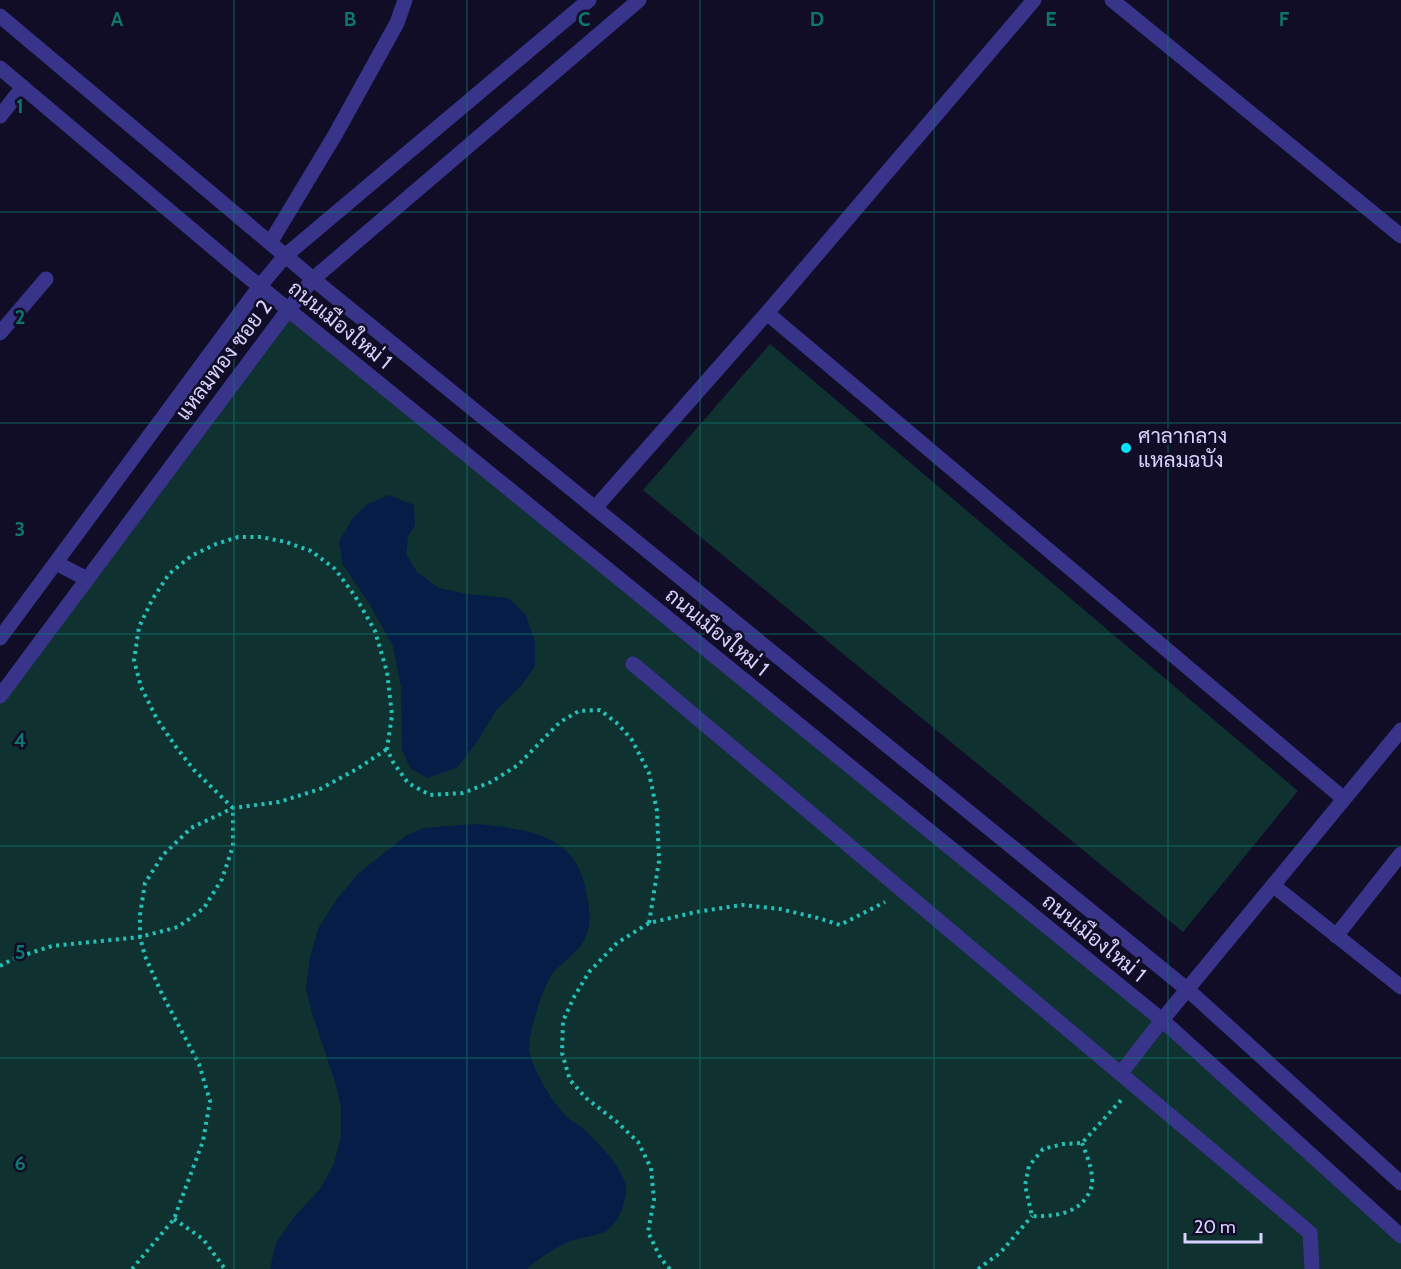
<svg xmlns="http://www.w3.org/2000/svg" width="1401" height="1269" font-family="Cabin,Sarabun,sans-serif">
<rect width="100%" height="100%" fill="#110d27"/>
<path fill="#0f3130" d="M288,310L1162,1020L1401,1236V1269H0V700Z
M770,344L1298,791L1183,932L643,490Z"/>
<path fill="#051d47" d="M389,495L414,505L415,525L408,537L406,554L417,572L439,588L467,594L508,598L526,615L535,642V666L521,686L496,710L479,739L458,767L428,778L411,769L402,750L401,687L393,646L369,603L343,565L339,542L352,519L368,504Z
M476,824C525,829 576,833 586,891C589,906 592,921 586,936C580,952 564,960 553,973C543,985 528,1034 529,1051C530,1056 533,1063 535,1068C542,1084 552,1101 564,1114C569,1120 576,1123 582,1128C596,1140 630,1174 626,1194C624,1206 617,1226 604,1232C595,1236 583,1237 573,1240C556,1247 540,1257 527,1269H270L276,1243L294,1217L320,1189L334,1164L341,1136V1107L335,1082L311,1010L306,988L310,958L318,929L336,900L359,873L407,835L424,828Z"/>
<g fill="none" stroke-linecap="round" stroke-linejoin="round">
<path stroke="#24c1b8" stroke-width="4" stroke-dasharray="3 4.5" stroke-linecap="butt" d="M0,966L15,958L52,946L140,937L178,927L204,908L222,879L233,846V808L194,770L176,747L157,719L141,687L134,660L139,627L152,600L169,574L191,556L216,544L238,537H261L286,542L311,551L335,569L355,596L375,631L387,672L392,715L387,749L393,762L408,783L430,795L463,793L491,782L518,765L560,722L579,711L600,710L618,724L632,740L649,773L657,811L659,861L649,923
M1082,1143C1086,1154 1092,1167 1092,1179C1093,1183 1092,1185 1091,1188C1083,1213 1055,1217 1032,1216L1025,1185L1029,1166L1043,1149L1063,1144L1082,1143L1122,1099
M174,1219L203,1239L225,1269
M132,1269L174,1219L203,1141L210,1101L199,1064L161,992L145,956L140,937V915L145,883L163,855L191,828L233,808L279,802L320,789L357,769L387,749
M670,1269L661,1259L648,1232L654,1200L651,1168L638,1142L617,1122L586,1098L570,1080L562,1053L563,1021L574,997L589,972L617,943L649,923L696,912L742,905L780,909L818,918L840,925L885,902
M978,1269L1000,1253L1032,1216"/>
<path stroke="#37348a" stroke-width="15" d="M1112,0L1401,236
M0,16L313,279L1188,990L1401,1183
M0,68L242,272L1162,1020L1401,1236
M0,116L23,87
M270,243L335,135L397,23L405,0
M767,313L1344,799
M0,333L46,279
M595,508L767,313L1034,0
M56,563L87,579
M0,638L260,286L285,256L589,0
M633,664L1310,1233L1312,1269
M0,696L288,310L313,279L639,0
M1274,886L1401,987
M1336,936L1401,854
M1121,1073L1162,1020L1401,730"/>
</g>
<path fill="none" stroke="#0f766e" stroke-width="1.5" stroke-opacity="0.55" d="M234,0V1269M467,0V1269M700,0V1269M934,0V1269M1168,0V1269M0,212H1401M0,423H1401M0,634H1401M0,846H1401M0,1058H1401"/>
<circle fill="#00e3fd" stroke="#110d27" stroke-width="2" cx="1126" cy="448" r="6"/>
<g text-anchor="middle" stroke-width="5" stroke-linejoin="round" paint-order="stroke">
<g font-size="21" fill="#d8d2ff" stroke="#110d27">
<text transform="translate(340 325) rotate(39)" y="7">ถนนเมืองใหม่ 1</text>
<text transform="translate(224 360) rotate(-53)" y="7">แหลมทอง ซอย 2</text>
<text transform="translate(717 632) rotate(39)" y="7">ถนนเมืองใหม่ 1</text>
<text transform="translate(1094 938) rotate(39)" y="7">ถนนเมืองใหม่ 1</text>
</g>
<g font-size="21" fill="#d8d2ff" stroke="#110d27" text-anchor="start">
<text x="1138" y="443">ศาลากลาง<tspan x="1138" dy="24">แหลมฉบัง</tspan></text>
</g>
</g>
<g font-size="20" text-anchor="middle" font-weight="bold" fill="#0f766e" stroke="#110d27" stroke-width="5" stroke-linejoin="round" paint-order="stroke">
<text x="117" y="26">A</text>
<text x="350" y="26">B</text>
<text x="584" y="26">C</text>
<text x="817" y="26">D</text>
<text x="1051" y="26">E</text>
<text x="1284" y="26">F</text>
<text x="20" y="113">1</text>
<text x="20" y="324">2</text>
<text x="20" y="536">3</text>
<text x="20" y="747">4</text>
<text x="20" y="959">5</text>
<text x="20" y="1170">6</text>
</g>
<path d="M1185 1233v9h76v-9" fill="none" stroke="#d8d2ff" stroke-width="3"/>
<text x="1194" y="1233" font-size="18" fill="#d8d2ff" stroke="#110d27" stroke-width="4.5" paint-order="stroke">20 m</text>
</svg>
